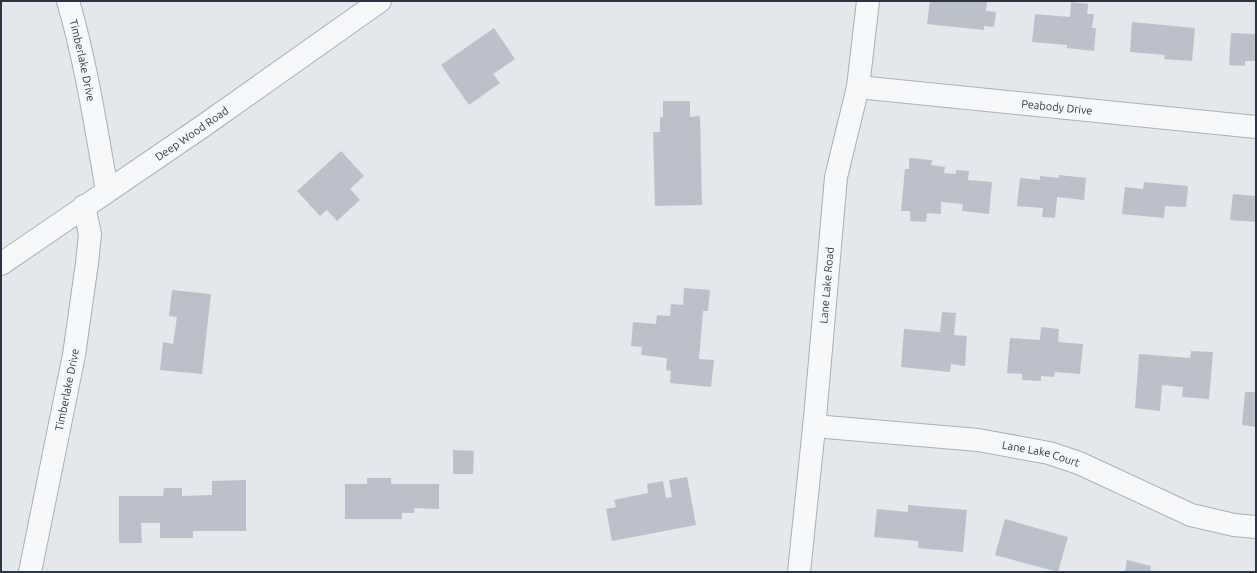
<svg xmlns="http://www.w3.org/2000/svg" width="1257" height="573" font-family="Ubuntu,sans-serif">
<rect width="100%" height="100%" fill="#e4e7ec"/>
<path fill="#bbc0ca" d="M930,1H987L986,11L996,12L994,27L984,26V30L927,24Z
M1071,2L1088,4L1087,14H1094L1092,28H1096L1094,51L1067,48V45L1032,42L1035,14L1070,17Z
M1132,22L1195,28L1192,61L1164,59L1165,55L1130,52Z
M494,28L515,59L493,74L500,83L469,105L441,65Z
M1231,33L1256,34V61H1245V66L1229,65Z
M663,101H690V117L700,116L702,205L655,206L653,132H660V117H663Z
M341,151L364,176L350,189L360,200L337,221L327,210L320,216L297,191Z
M909,158L932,160L931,165L945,167L944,173L956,174V170L969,171L968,180L992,182L989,214L962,211L963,204L941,202V214L927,213L926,222L910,221V211H901L905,169H909Z
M1059,175L1086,178L1084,200L1057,197L1055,218L1042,217L1043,208L1017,206L1020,178L1040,180V176L1059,178Z
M1144,182L1188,186L1186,207L1165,206L1164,218L1122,214L1125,187L1143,189Z
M1233,194L1256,196V222L1230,220Z
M684,288L710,290L708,311H703L699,359L714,360L711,387L670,383L671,371L666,370L667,358L641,355L642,347L631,346L633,322L656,324L657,315L670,316L671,304L683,305Z
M172,290L211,294L202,374L160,370L163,342L173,344L177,317L169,316Z
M942,312L956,313L954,335L967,336L965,366L951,364L950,372L901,367L904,329L940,332Z
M1041,327L1059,329L1058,342L1083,344L1080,374L1055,372L1054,377L1041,376V381L1022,380V374L1007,373L1010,338L1040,340Z
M1191,351L1213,352L1209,399L1182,397L1183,387L1162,385L1160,411L1135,408L1139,354L1190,358Z
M1245,392H1256V427L1242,425Z
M453,450L474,451L473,474H453Z
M687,477L696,525L612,541L606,509L616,507L614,500L648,493L647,484L663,481L666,498L672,497L669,480Z
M367,478H391V484H439V509L414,508V513H402V519H345V484H367Z
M246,480V531H193V538H160V523H141L142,543H119V496H163L164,488H182V496L212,495V481Z
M908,505L967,510L963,552L918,548V541L874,537L877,509L908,512Z
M1005,519L1068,537L1058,572L995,555Z
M1127,560L1151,566L1150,570L1156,572H1125Z"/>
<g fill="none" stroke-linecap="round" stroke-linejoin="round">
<defs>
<g id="minor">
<path id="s1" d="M68,1C86,63 96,127 107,191"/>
<path id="s2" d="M858,87L1256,127"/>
<path id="s3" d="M1,264L206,124L380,1"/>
<path id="s4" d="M814,426L978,440L1049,453L1079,463L1191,515L1234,525L1256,527"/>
<path id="s5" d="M30,572L74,355L87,263L90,234L84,206"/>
<path id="s6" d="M799,572L815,418L836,177L858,87L868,1"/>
</g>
</defs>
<use href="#minor" stroke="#a9aeb7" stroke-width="24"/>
<use href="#minor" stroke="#f7f8fa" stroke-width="22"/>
</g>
<g text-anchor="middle" stroke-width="3" stroke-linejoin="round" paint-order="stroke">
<g font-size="11" fill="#2b3445" stroke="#f4f6f9">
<text dy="4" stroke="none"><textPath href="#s1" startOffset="61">Timberlake Drive</textPath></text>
<text dy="4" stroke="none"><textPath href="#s2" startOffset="200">Peabody Drive</textPath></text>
<text dy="4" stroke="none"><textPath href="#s3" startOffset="231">Deep Wood Road</textPath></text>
<text dy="4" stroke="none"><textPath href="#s6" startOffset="288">Lane Lake Road</textPath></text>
<text dy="4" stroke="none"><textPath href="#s5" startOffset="186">Timberlake Drive</textPath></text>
<text dy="4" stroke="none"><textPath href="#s4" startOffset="229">Lane Lake Court</textPath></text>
</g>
</g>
<rect width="1257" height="573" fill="none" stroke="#2b3445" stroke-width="4"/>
</svg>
